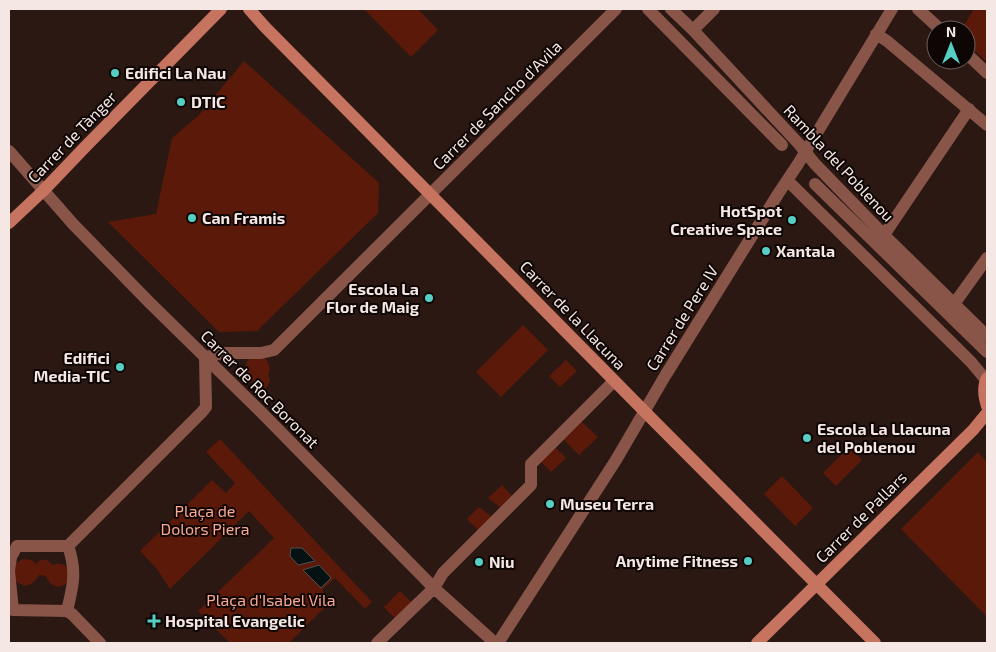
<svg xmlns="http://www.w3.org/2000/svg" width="996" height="652" font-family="'Exo 2',sans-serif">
<rect width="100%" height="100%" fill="#2b1813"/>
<path fill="#5b1909" d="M364,9H418L438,30L411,57Z
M974,9H987V62L966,43V30H961Z
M244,61L379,183L378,213L257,331L219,332L108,222L156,214L172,138L198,116Z
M523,325L548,350L501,397L476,372Z
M265,358C270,364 271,369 268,375L270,381L267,387L261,389C256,388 253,385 252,380C244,375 243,367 249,359Z
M566,360L577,371L560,387L549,376Z
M581,421L598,437L579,455L563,439Z
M220,439L372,602L365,609L335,578L322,590L331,601L289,643H230L198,611L274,538L249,511L170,589L157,569L140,551L212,480L226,493L235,483L206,452Z
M555,447L566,458L551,472L540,461Z
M849,447L862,460L836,486L823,473Z
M978,452L987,462V617L901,529Z
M782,476L813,508L795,526L764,494Z
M502,485L513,497L502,509L488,498Z
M479,507L492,517L479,531L467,519Z
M23,559L32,560L36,564C41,558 47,558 52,565C58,563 62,563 67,567L68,582C59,590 50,587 46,576L39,575C32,587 23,589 14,579L16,563Z
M400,591L412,603L395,619L384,607Z"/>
<path fill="#051211" stroke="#4d5250" d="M291,548H302L315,561L298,565L290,556Z
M319,565L331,578L321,588L303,570Z"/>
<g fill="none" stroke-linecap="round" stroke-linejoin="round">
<path stroke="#885548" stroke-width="12" d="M648,9L782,145
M671,9L693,30L799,144L815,164L884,235L987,336
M918,9L941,30
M693,30L714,9
M876,34L887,41L987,125
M966,53L987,73
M9,151L73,224L148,301L262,413L434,588L495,643
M788,181L971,362L986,380
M815,184L987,352
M884,235L969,109
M954,304L987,258
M205,357L224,353H261L274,350L616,9
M17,546H68
M68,546L202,412L206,407L205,357
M13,610L9,571L11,557L17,546
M13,610L67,611
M67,611C73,586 77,571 68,546
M67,611L72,614L100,643
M377,643L434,588L443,573L531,485V464L614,381
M498,643L616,460L665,376L778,194L798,164L892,9"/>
<path stroke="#c6735f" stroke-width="12" d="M249,9L265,27L657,424L875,643
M9,223L43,191L86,146L221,9
M987,378C983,386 984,397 987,406
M757,643L973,430L987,413"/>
</g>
<g fill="#56cec4" stroke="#0e0604" stroke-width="2">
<circle cx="115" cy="73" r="5"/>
<circle cx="181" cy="102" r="5"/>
<circle cx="192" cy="218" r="5"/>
<circle cx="792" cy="220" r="5"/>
<circle cx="766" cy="251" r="5"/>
<circle cx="429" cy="298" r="5"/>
<circle cx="120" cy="367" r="5"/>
<circle cx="807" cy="438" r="5"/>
<circle cx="550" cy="504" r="5"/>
<circle cx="748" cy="561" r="5"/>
<circle cx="479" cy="562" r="5"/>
<path d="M151.5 613.5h5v5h5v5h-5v5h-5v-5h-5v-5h5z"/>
</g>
<g text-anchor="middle" stroke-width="4" stroke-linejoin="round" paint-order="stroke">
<g font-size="16" font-weight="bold" fill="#f5e7e3" stroke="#0e0604" text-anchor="start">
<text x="125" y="79">Edifici La Nau</text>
<text x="191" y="108">DTIC</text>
<text x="782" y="217" text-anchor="end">HotSpot<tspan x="782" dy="18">Creative Space</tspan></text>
<text x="202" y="224">Can Framis</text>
<text x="776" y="257">Xantala</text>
<text x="419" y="295" text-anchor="end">Escola La<tspan x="419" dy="18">Flor de Maig</tspan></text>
<text x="110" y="364" text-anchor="end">Edifici<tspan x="110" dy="18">Media-TIC</tspan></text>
<text x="817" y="435">Escola La Llacuna<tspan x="817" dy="18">del Poblenou</tspan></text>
<text x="560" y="510">Museu Terra</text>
<text x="738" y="567" text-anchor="end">Anytime Fitness</text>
<text x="489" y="568">Niu</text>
<text x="165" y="627">Hospital Evangelic</text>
</g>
<g font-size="16" fill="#f5e7e3" stroke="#0e0604">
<text transform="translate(497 105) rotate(-45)" y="6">Carrer de Sancho d'Avila</text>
<text transform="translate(72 137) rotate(-46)" y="6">Carrer de Tànger</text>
<text transform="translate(839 163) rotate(47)" y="6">Rambla del Poblenou</text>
<text transform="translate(573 315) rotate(46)" y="6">Carrer de la Llacuna</text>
<text transform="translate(682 318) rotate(-58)" y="6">Carrer de Pere IV</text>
<text transform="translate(260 389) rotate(45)" y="6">Carrer de Roc Boronat</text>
<text transform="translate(861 517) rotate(-45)" y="6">Carrer de Pallars</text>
</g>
<g font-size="16" fill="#fba893" stroke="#0e0604">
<text x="205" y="517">Plaça de<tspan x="205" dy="18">Dolors Piera</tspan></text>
<text x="271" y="606">Plaça d'Isabel Vila</text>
</g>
</g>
<rect width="996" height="652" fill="none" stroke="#f5e7e3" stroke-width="20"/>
<g transform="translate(951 45)"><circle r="24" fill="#0e0604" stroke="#6a605d"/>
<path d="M0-4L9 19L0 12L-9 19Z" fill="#56cec4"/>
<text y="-8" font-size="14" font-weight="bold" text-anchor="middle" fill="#f5e7e3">N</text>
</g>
</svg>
